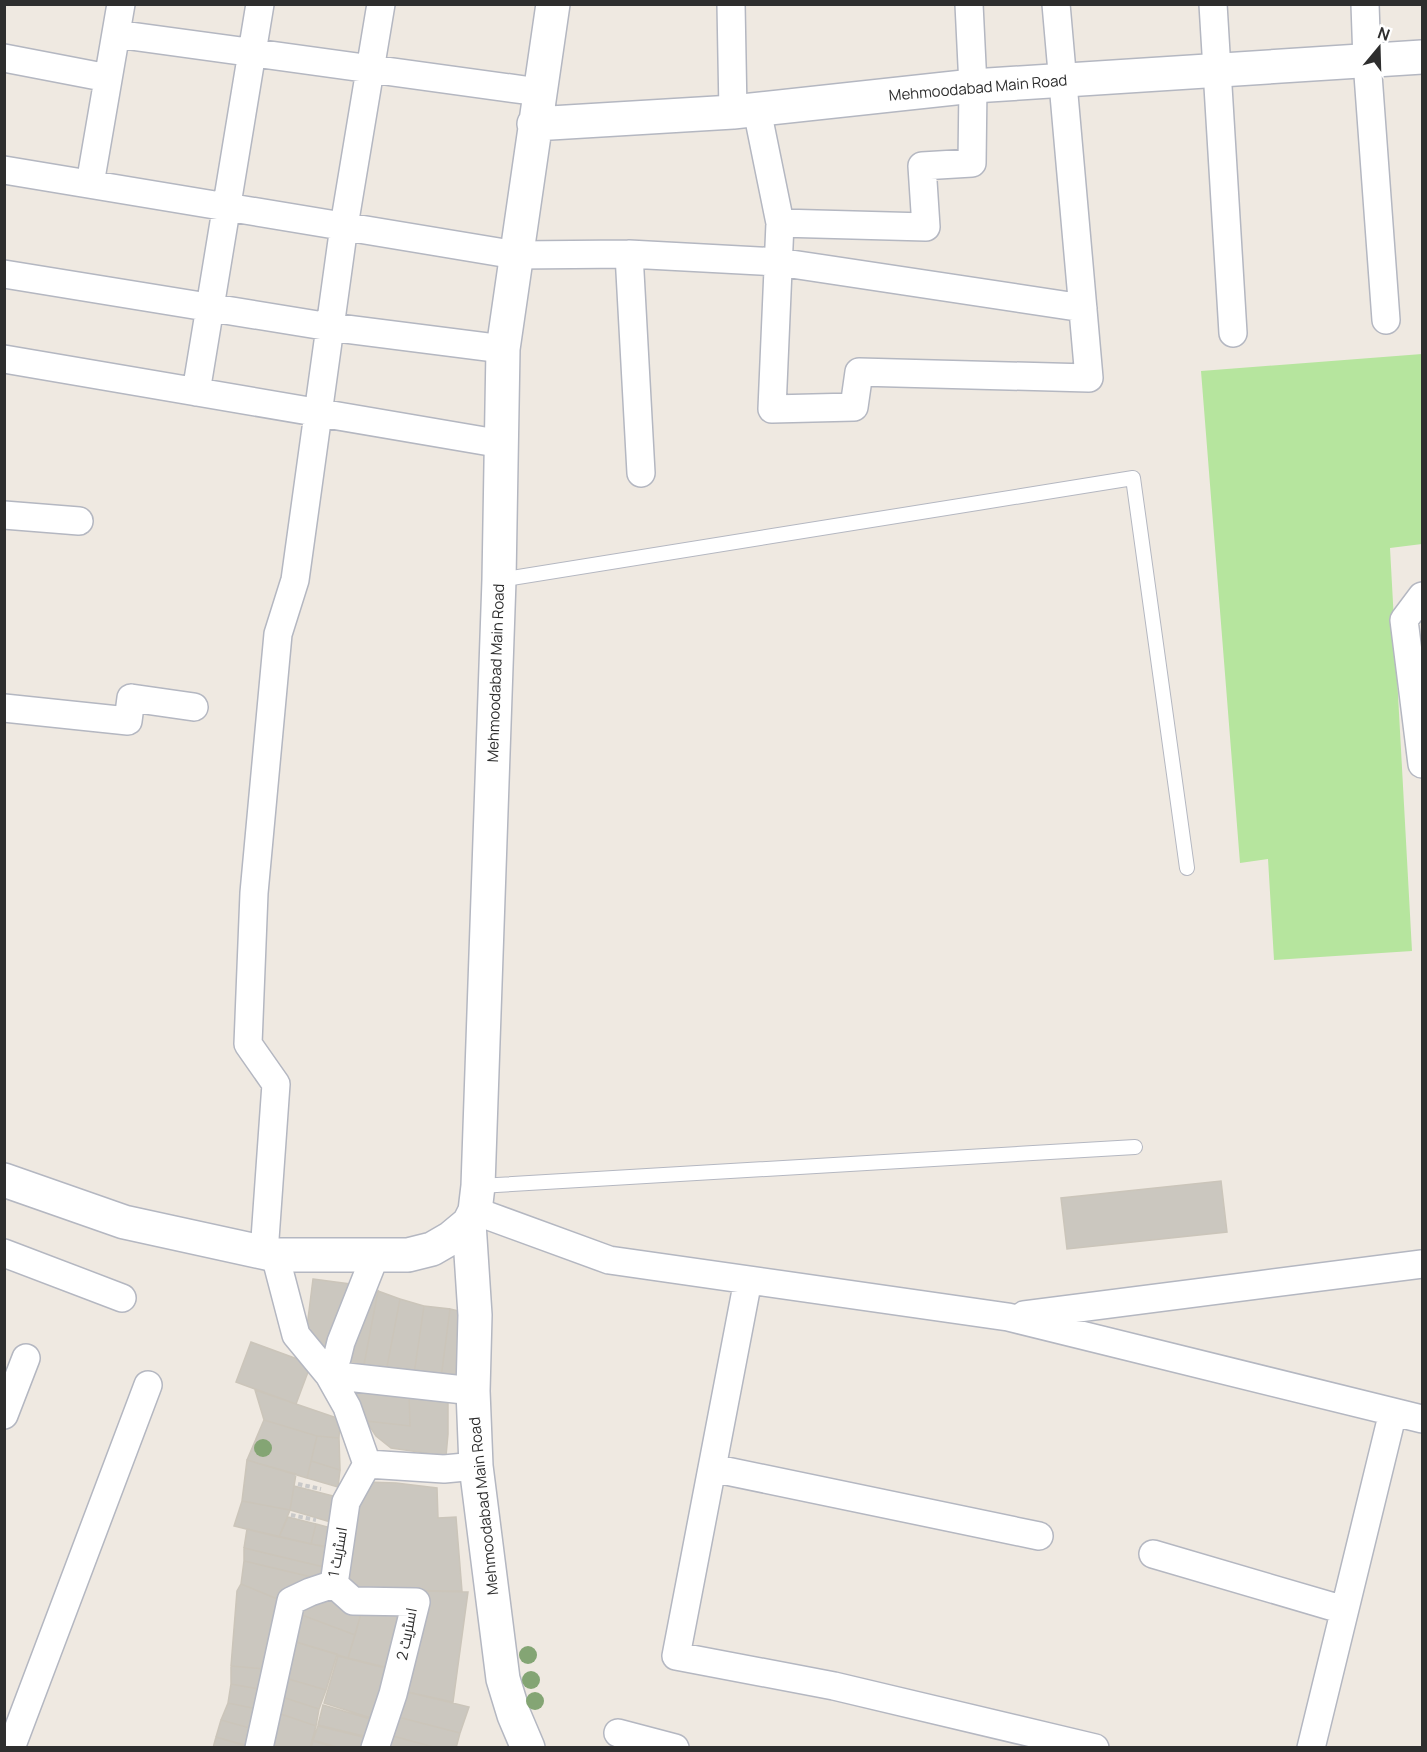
<svg xmlns="http://www.w3.org/2000/svg" width="1427" height="1752" font-family="Manrope,Cairo,sans-serif">
<rect width="100%" height="100%" fill="#efe9e1"/>
<path fill="#b6e59e" d="M1422,354V544L1390,548L1412,951L1274,960L1268,859L1240,863L1201,371Z"/>
<path fill="#cbc7bf" stroke="#cbc5ba" stroke-width="1.5" d="M1221,1181L1227,1232L1067,1249L1061,1198Z
M313,1279L350,1284L334,1357L306,1335Z
M378,1291L363,1370L340,1365L356,1305Z
M378,1291L400,1299L386,1372L363,1370Z
M400,1299L424,1306L414,1374L386,1372Z
M424,1306L450,1309L441,1378L414,1374Z
M450,1309L472,1314L463,1382L441,1378Z
M251,1342L311,1364L296,1404L236,1382Z
M350,1385L409,1394L410,1426L366,1421L356,1403Z
M255,1390L340,1419L339,1438L317,1436L264,1420Z
M409,1394L448,1401V1434L446,1456L391,1448L376,1436L366,1421L410,1426Z
M264,1420L317,1436L307,1478L247,1460Z
M317,1436L339,1438L340,1470L311,1461Z
M247,1460L296,1474L290,1510L242,1501Z
M311,1461L340,1470L338,1487L307,1478Z
M366,1482L396,1483L437,1488L438,1518L456,1517L462,1591L351,1590L348,1547Z
M294,1486L341,1498L334,1523L290,1510Z
M242,1501L290,1510L279,1537L234,1526Z
M288,1517L316,1524L311,1544L279,1537Z
M316,1524L335,1529L329,1547L311,1544Z
M247,1529L329,1548L324,1567L244,1548Z
M244,1548L324,1567L320,1579L244,1561Z
M244,1561L320,1579L280,1600L241,1584Z
M241,1584L280,1600L266,1669L231,1666L237,1591Z
M423,1591L468,1592L453,1702L403,1691Z
M319,1593L362,1610L355,1635L294,1612Z
M362,1610L409,1614L393,1669L348,1658Z
M294,1612L355,1635L348,1658L286,1639Z
M286,1639L337,1654L326,1690L275,1675Z
M338,1656L393,1670L377,1720L324,1703Z
M231,1666L266,1669L264,1690L231,1684Z
M275,1675L326,1690L319,1709L273,1694Z
M231,1684L264,1690L262,1710L228,1703Z
M403,1691L469,1707L460,1733L394,1716Z
M273,1694L319,1709L316,1726L272,1711Z
M228,1703L262,1710L257,1730L221,1720Z
M323,1705L377,1721L372,1738L318,1725Z
M272,1711L316,1726L310,1748H282L264,1742Z
M394,1716L460,1733L456,1748H437L389,1735Z
M221,1720L257,1730L252,1747L216,1737Z
M318,1726L371,1739L368,1748H340L313,1740Z
M389,1735L437,1748H385Z
M216,1737L252,1748H213Z
M313,1741L337,1748H311Z"/>
<g fill="none" stroke-linecap="round" stroke-linejoin="round">
<defs>
<path id="lane" d="M499,580L1133,478L1187,868
M479,1186L1135,1147"/>
<path id="street" d="M731,4L733,112
M1213,4L1233,333
M1365,4L1367,61L1386,320
M116,34L539,92
M4,58L108,78
M757,110L780,223L772,409L854,407L859,372L1089,378L1056,4
M4,170L516,255L629,254L778,262L1083,308
M90,184L121,4
M780,223L926,227L922,166L972,163L973,86L969,4
M629,254L641,473
M4,274L330,327L503,349
M4,359L502,444
M196,392L260,4
M4,515L79,521
M1422,596L1404,620L1422,764
M4,708L128,721L131,698L194,707
M475,1211L609,1260L1008,1317L1422,1419
M4,1253L122,1298
M264,1253L276,1084L248,1044L254,893L278,634L295,580L344,226L381,4
M375,1256L341,1342L337,1358L329,1375L473,1391
M748,1280L676,1656L834,1686L1095,1748
M1024,1315L1422,1264
M4,1415L26,1358
M367,1464L444,1469L476,1466
M712,1468L1039,1536
M1153,1554L1344,1610
M334,1584L353,1601L416,1602L393,1694L375,1748
M618,1733L675,1748
M11,1748L148,1385
M259,1748L291,1601L310,1592L334,1584L346,1502L367,1464L347,1407L329,1375L296,1335L275,1255
M1311,1748L1393,1412"/>
<path id="secondary" d="M534,124L733,112L973,86L1422,57
M4,1180L124,1222L275,1255H408L432,1249L451,1238L469,1223L475,1211L478,1186L499,580L503,349L553,4
M469,1223L475,1315L473,1391L476,1466L503,1679L514,1715L528,1748"/>
</defs>
<use href="#lane" stroke="#b4b7c1" stroke-width="16"/>
<use href="#street" stroke="#b4b7c1" stroke-width="30"/>
<use href="#secondary" stroke="#b4b7c1" stroke-width="36"/>
<path stroke="#c9c9c9" stroke-width="4" stroke-dasharray="4.5 3" stroke-linecap="butt" d="M298,1484L321,1489
M291,1515L316,1520"/>
<use href="#lane" stroke="#fff" stroke-width="14"/>
<use href="#street" stroke="#fff" stroke-width="27"/>
<use href="#secondary" stroke="#fff" stroke-width="33"/>
</g>
<g fill="#84a574">
<circle cx="263" cy="1448" r="9"/>
<circle cx="528" cy="1655" r="9"/>
<circle cx="531" cy="1680" r="9"/>
<circle cx="535" cy="1701" r="9"/>
</g>
<g text-anchor="middle" stroke-width="4.5" stroke-linejoin="round" paint-order="stroke">
<g font-size="15" fill="#2e2e2e" stroke="#fff">
<text transform="translate(978 88) rotate(-5)" y="5">Mehmoodabad Main Road</text>
<text transform="translate(496 673) rotate(-88)" y="5">Mehmoodabad Main Road</text>
<text transform="translate(484 1506) rotate(-96)" y="5">Mehmoodabad Main Road</text>
<text transform="translate(338 1552) rotate(-80)" y="5">اسٹریٹ 1</text>
<text transform="translate(407 1634) rotate(-79)" y="5">اسٹریٹ 2</text>
</g>
</g>
<rect width="1427" height="1752" fill="none" stroke="#2e2e2e" stroke-width="12"/>
<g transform="translate(1379 48) rotate(19)" stroke="#ffffff" stroke-width="4.5" paint-order="stroke">
<path d="M0-4.5L10 22L0 15L-10 22Z" fill="#2e2e2e"/>
<text y="-9" font-size="16" font-weight="bold" text-anchor="middle" fill="#2e2e2e">N</text>
</g>
</svg>
